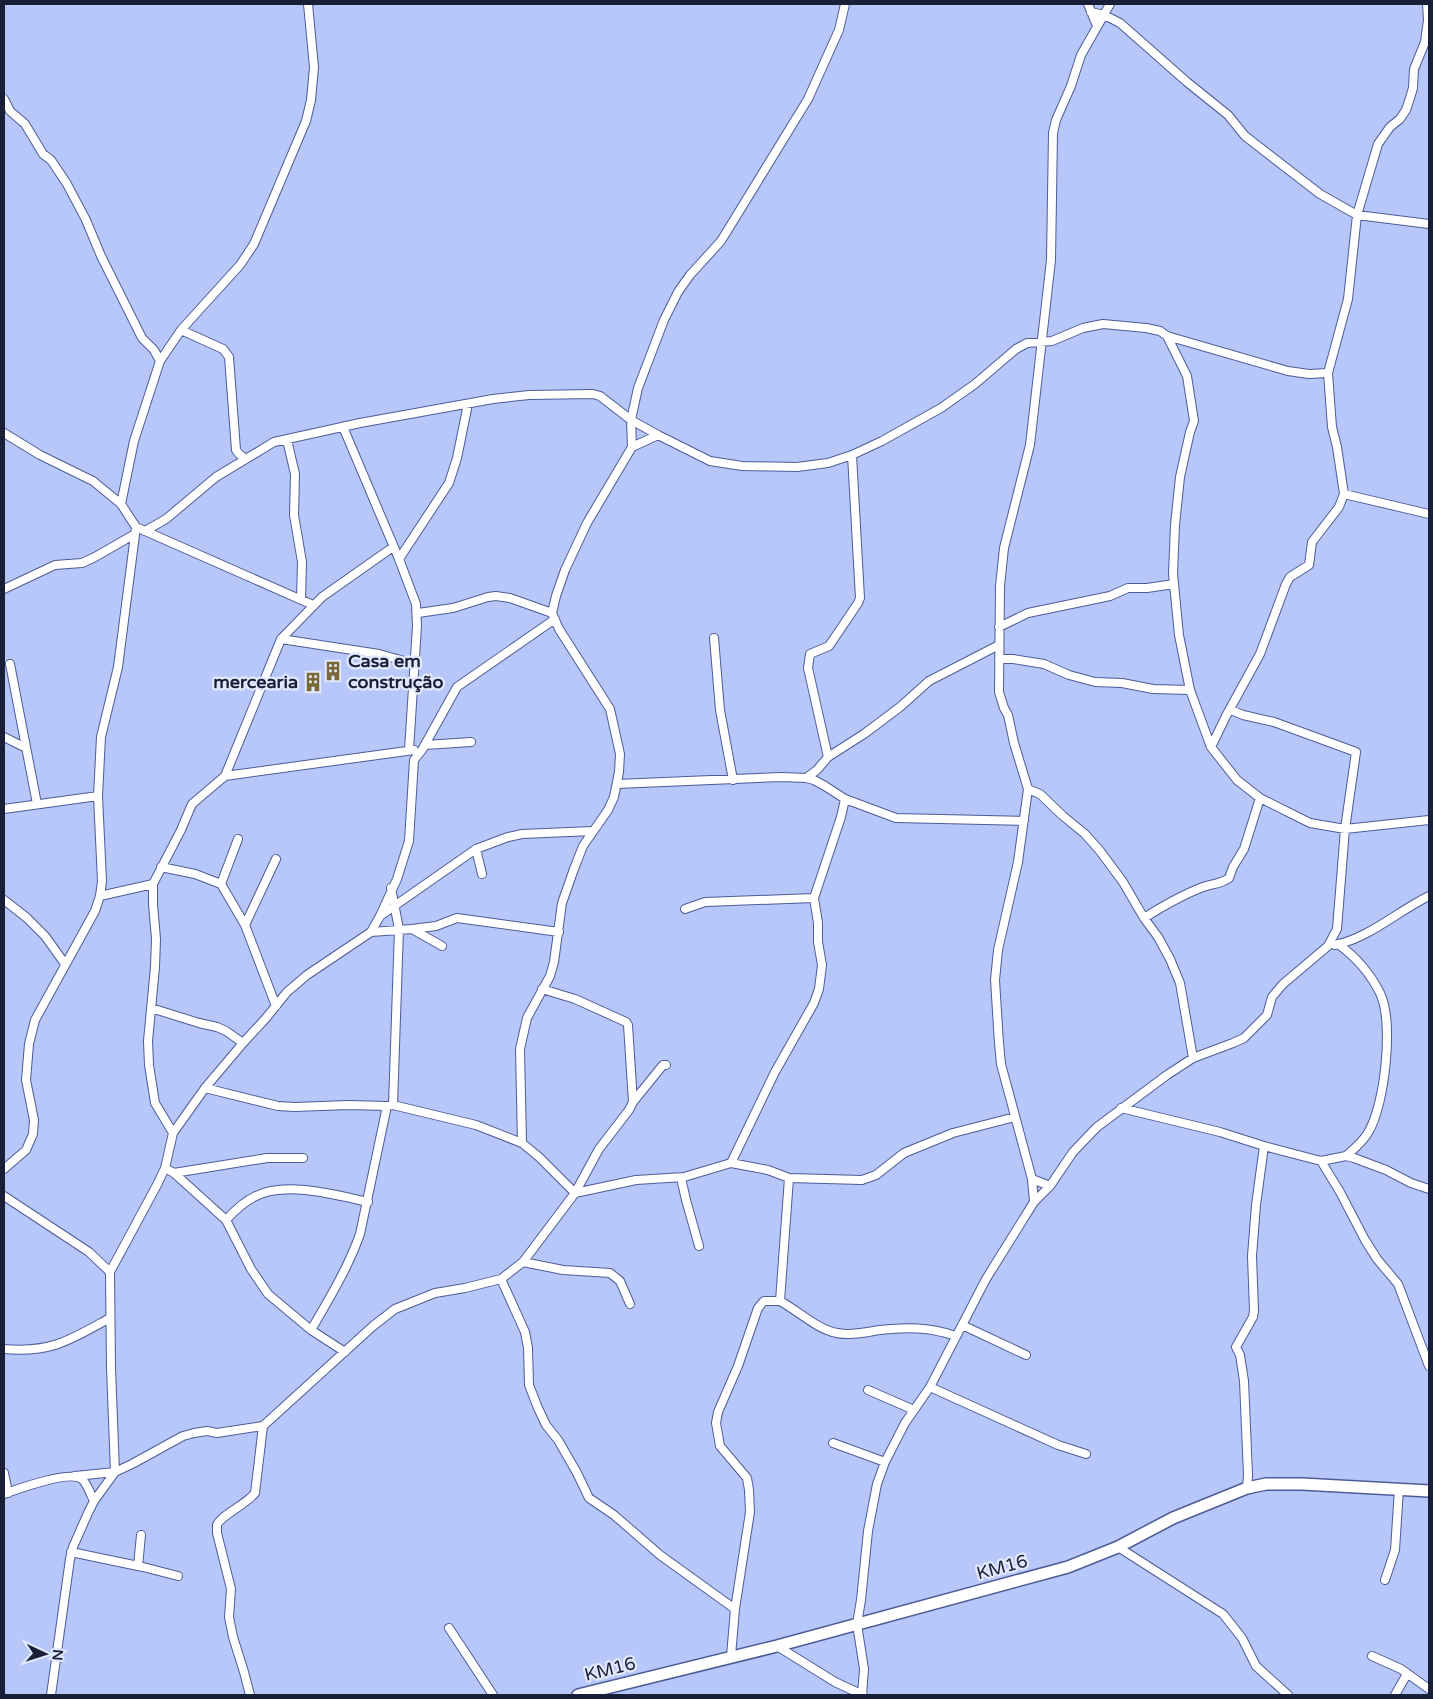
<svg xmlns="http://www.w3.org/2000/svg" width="1433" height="1699" font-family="'Varela Round',sans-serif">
<rect width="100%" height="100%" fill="#b7c7fa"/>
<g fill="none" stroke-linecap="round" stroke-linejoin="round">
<defs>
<path id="street" d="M1088,4L1097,26
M1110,4L1081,55L1071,86L1056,120L1053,133L1051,260L1030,445L1004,548L1000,586L999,692L1004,708L1008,715L1014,743L1028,789L1018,862L998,950L995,980L999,1043L1001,1064L1032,1179L1034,1202L1050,1186L1073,1152L1097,1127L1167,1075L1193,1058L1233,1043L1244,1038L1267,1015L1272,997L1283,984L1328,946L1337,929L1345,829L1356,752L1274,722L1243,715L1231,710
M1091,12L1104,15L1120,23L1187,82L1228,115L1245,136L1320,194L1357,215L1429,224
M4,99L10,111L25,124L43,154L51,160L67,184L86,220L101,256L142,338L154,350L160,361
M181,330L223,349L229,357L236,450L239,454L246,459
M1167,336L1187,376L1194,421L1190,432L1180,477L1175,525L1173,574L1179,635L1190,690L1211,747L1237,780L1260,798L1310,823L1345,829L1429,820
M343,427L399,559L416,604L417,626L409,750
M4,433L40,455L93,481L121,504L136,527L313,605
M287,440L295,474L294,515L302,562L301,599
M632,447L658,435
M1344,494L1429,514
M121,504L134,441L160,361L181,330L240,265L254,244L306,121L311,100L314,67L308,4
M145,531L166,519L216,477L274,442L360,423L493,399L529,395L593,394L600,396L631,420L658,435L710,461L742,466L797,467L828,463L852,455L882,441L941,408L975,384L1016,349L1027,343L1052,341L1083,328L1103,324L1146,328L1160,331L1167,336L1288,371L1309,374L1328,373
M399,559L449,483L457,458L468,404
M4,589L55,565L82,563L95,557L135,534
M418,613L453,608L488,597L496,596L510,598L552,613
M999,627L1028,613L1110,596L1128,588H1147L1174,584
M714,638L720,710L733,780
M281,639L379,654L415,664
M999,659H1013L1044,664L1069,675L1095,682L1122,683L1153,689L1190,690
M10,664L37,804
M4,737L26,748
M425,745L471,742
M1211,747L1226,716L1260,654L1286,584L1290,577L1309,565L1312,542L1339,507L1344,494L1337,447L1332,427L1328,373L1348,299L1357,215L1378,144L1390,127L1400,119L1406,110L1410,98L1413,88L1414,69L1425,42L1428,20L1427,4
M828,757L808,668L810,654L829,646L858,603L860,598L852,455
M225,776L414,750
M806,778L817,770L828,757L864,734L900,707L929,681L999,645
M617,784L782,777L806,778L814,780L825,786L845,799L896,818L1024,821
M1028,789L1040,794L1063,816L1085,834L1100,851L1123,882L1144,918L1158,937L1170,959L1180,983L1193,1058
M4,809L98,796
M476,849L482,874
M161,867L195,874L221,884L245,925L276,1006
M221,884L238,839
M391,888L399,929L393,1105
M100,896L153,884
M4,900L27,918L45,936L65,964
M685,909L705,902L814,898
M380,916L476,849L508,837L522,834L593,831
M1144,918C1163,906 1182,895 1203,887C1212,884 1221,884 1229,878L1233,867L1244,849L1260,798
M245,925L276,859
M412,929L436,926L457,918L559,932
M371,932L412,929L442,946
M1338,944C1356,957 1370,973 1380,993C1394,1022 1385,1103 1369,1131C1364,1141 1354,1149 1346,1156
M1335,945C1369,938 1398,911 1429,896
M151,1008L199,1023L217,1027L226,1031L243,1043
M205,1088L278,1106L295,1107L348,1105L387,1106L393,1105L476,1125L522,1143L539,1157L575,1193
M633,1102L663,1065H666
M1121,1108L1220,1132L1264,1146L1321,1161L1346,1156L1354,1158L1386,1170L1411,1183L1429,1189
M173,1133L155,1103L149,1065L148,1041L155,967L156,939L153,904V884L181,830L192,804L225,776L281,639L322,597L393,547
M522,1143L520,1049L527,1018L550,976L554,962L562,903L574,869L583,846L608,810L614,797L619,772L620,754L610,709L559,629L552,613L556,596L565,570L587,523L632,447L631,420L638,388L664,320L678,292L690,275L721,241L808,99L839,30L845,4
M1321,1161L1340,1192L1365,1240L1377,1259L1398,1284L1429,1366
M731,1163L775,1072L814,1003L819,989L822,965L818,942V923L814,898L841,817L845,799
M165,1168L174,1173L226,1220L251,1269L268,1294L311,1330L345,1352
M4,1169L26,1150L33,1134L34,1120L26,1080L29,1044L35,1020L95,911L100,896L102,881L98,796L101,737L118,667L136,527
M174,1173L267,1158H303
M681,1178L686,1200L699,1246
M789,1178L780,1301C797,1310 818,1330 837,1333C851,1336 866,1332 880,1330C908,1327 929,1327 956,1336
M1032,1179L1050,1186
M575,1193L636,1180L684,1177L731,1163L768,1170L789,1178L862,1180L876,1175L904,1153L953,1133L1015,1117
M4,1196L89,1252L110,1272
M226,1220C235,1210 245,1201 256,1196C286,1181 336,1195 368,1202
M523,1262L563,1270L610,1273L620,1281L630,1304
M501,1279L525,1332L528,1348L529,1385L538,1408L546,1425L558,1440L577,1473L589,1498L614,1515L660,1555L735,1609
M962,1325L1026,1355
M311,1330C329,1299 348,1268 360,1234L387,1106
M4,1349C52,1353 70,1340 110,1318
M930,1387L1058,1445L1086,1454
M868,1390L914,1410
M833,1443L885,1462
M4,1473L8,1493
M75,1476L115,1472L111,1368L110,1272L158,1183L165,1168L173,1133L205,1088L243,1043L266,1018L287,992L307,975L371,932L380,916L397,879L409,841L414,760L422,750L457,687L555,619
M1247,1488L1248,1475L1244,1381L1240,1355L1236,1347L1253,1317L1254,1311L1252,1256L1256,1205L1264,1146
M4,1494C18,1489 72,1469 83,1480C88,1486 91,1495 94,1501
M1118,1547L1223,1614L1242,1638L1256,1666L1288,1695
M71,1552L143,1567L178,1576
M138,1566L141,1535
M1385,1580L1395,1550L1399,1489
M449,1628L493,1695
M777,1646L835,1682L863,1695
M731,1656L735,1609L750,1512L749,1490L747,1478L720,1446L716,1423L718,1412L738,1366L758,1308L764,1301H780
M1372,1656L1401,1669L1429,1689
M51,1695L70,1559L73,1547L88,1513L94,1501L115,1472L132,1464L183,1436L194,1433L207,1431L217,1433L263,1426L373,1326L395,1309L435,1293L465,1288L501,1279L523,1262L575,1193L599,1149L629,1110L633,1102L628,1025L626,1022L575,999L542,989
M250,1695L244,1672L233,1637L229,1617L231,1589L217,1533C217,1532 217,1526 217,1525C221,1515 247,1504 255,1493L263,1426
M862,1695L864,1669L857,1624L861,1600L868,1531L877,1484L885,1462L905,1423L930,1387L986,1279L1034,1202
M1395,1695L1407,1674"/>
<path id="secondary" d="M578,1695L777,1646L1068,1567L1118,1547L1173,1518L1247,1488L1266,1484H1302L1429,1491"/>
</defs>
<use href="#street" stroke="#4d5c95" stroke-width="10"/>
<use href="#secondary" stroke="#4d5c95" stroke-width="14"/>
<use href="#street" stroke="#fff" stroke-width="8"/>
<use href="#secondary" stroke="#fff" stroke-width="11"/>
</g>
<defs>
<symbol id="building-bare" viewBox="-9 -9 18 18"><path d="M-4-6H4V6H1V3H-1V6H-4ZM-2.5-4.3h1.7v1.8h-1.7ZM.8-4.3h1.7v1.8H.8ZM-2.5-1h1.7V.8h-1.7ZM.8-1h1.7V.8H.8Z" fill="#796836" stroke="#e2e9fd" stroke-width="2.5" paint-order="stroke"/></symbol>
</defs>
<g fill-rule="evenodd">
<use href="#building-bare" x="319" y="657" width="28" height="28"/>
<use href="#building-bare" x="299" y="668" width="28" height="28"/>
</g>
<g text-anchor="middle" stroke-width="4.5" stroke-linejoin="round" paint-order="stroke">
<g font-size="18" font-weight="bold" fill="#191f37" stroke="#e2e9fd" text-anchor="start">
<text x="348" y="667">Casa em<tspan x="348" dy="21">construção</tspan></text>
<text x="298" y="688" text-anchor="end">mercearia</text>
</g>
<g font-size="18" fill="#191f37" stroke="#e2e9fd">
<text transform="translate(1002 1567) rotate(-15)" y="6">KM16</text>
<text transform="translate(610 1669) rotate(-14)" y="6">KM16</text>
</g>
</g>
<rect width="1433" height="1699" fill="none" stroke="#191f37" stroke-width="10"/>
<g transform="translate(45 1654) rotate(94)" stroke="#e2e9fd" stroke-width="4" paint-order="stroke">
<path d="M0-4L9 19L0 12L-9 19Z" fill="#191f37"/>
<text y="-8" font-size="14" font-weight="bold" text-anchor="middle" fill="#191f37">N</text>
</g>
</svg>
